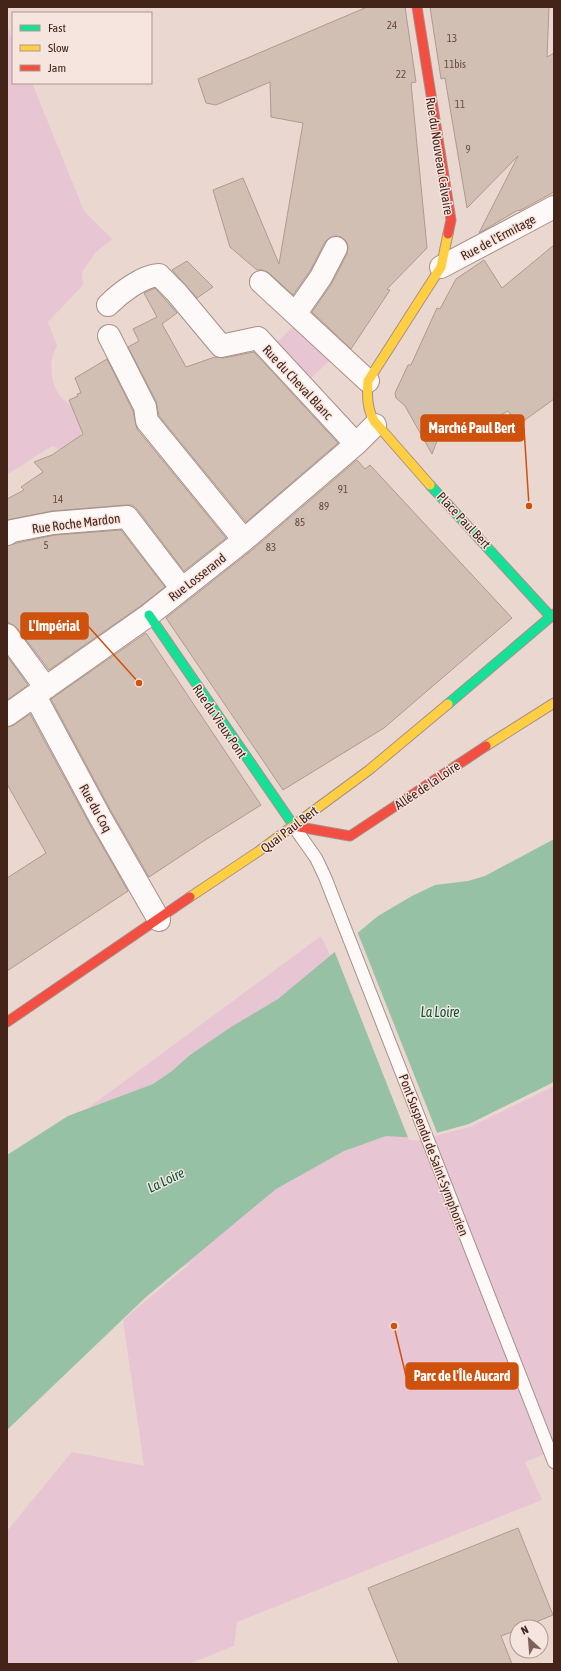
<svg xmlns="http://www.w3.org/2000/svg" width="561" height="1671" font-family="'Asap Condensed',sans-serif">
<rect width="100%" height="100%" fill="#ead7d0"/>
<path fill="#e8c5d3" d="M7,28L13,39V83H32L84,211L112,239L96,252L82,272L83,285L48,322L57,346C49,359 50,378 57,391C60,398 67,402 72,407C77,413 79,424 82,431L80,437L59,450L53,446C37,454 23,466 7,474Z
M297,323L333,357L307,382L273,346Z
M321,936L416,1141L470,1127L554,1086V1450L525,1462L542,1500L237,1622L234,1646L188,1664H7V1531L72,1452L144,1466L123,1320L192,1262L126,1296L7,1168Z"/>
<path fill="#97c1a5" d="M554,839V1082L469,1124L418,1138L386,1136L344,1151L276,1189L146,1297L7,1430V1155L68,1116L153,1084L172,1071L190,1055L231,1027L278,999L378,916L412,896L435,885L468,881L485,876Z"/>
<path fill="#ead7d0" d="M357,931L438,1135L418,1140H409L334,950Z"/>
<path fill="#d2bfb4" stroke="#af9a8c" d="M367,7H405L416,82L411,83L427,248L387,289L390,290L351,349L312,312L332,283L347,254L348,247L346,241L341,237L336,236L329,238L325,242L310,271L293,295L269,273L263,270H257L230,247L213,190L243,178L279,264L303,123L271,117L270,82L216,105L206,103L198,79Z
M430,7H549L547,57L554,53V192L519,211L518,210L479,233L518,156L467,208L445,78L441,79Z
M554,245V399L518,425L508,411L461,438L447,415L432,454L405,406L396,398L395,393L408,365H411L437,308L440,309L456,279L484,260L502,288Z
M187,261L213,287L197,298L172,270Z
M155,288L177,313L162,324L186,367L215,357L224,358L254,352L338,443L246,522L159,416L156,401L128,347L139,341L133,329L157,317L144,293Z
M107,359L133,411L137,429L226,538L184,571L137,509L132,505H126L52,511L7,520V499L24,490L21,487L43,472L34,462L52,455L83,434L69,400L78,396L77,394L81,393L75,378Z
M357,460L365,469L370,465L512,618L384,728L283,790L166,618L252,550Z
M121,530L165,587L142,605L49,670L17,628L9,623L7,620V546L17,543L55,535Z
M146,633L261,805L202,842L149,877L111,811L51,699Z
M7,656L28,685L7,700Z
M30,714L89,823L128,891L7,971V878L46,853L7,784V727L14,725Z
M518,1528L553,1615L524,1627H517V1630L501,1636L512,1664H399L368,1588Z"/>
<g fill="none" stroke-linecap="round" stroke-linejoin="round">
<defs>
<path id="lane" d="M294,827L316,858L325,877L554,1462"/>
<path id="street" d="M441,267L554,207
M261,282L368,381
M108,305C120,293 142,276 159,275L176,292L221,346L258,338L356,444
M296,313L321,277L336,248
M109,336L145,407L147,421L244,540
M7,534L12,531L53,523L127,517L182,589
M7,635L46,688
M35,696L100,817L159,920
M7,715L149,615L244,540L356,444L375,425"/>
<path id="fast" d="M430,485L551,617
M149,615L294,826
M448,704L554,614"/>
<path id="slow" d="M430,485L374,421C367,408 367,396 368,381L441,267L448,234
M486,746L554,703
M190,897L259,851L369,770L448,704"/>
<path id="jam" d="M417,7L451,220L448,234
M294,826L350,836L486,746
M7,1022L190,897"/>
</defs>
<use href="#lane" stroke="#a79088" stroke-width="14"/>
<use href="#street" stroke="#a79088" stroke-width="24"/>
<use href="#fast" stroke="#a79088" stroke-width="11"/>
<use href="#slow" stroke="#a79088" stroke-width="11"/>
<use href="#jam" stroke="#a79088" stroke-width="11"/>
<use href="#lane" stroke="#fcf9f8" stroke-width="12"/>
<use href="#street" stroke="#fcf9f8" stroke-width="22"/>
<use href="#fast" stroke="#16e098" stroke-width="9"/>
<use href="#slow" stroke="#ffcf43" stroke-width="9"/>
<use href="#jam" stroke="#f24e42" stroke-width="9"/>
</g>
<g text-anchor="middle" stroke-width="3" stroke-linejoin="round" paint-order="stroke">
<g font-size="11" fill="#694c41">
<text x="392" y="29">24</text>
<text x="452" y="42">13</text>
<text x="455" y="68">11bis</text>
<text x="401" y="78">22</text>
<text x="460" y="108">11</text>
<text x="468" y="153">9</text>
<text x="343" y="493">91</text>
<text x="58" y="503">14</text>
<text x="324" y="510">89</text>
<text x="300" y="526">85</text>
<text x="46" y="549">5</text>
<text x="271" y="551">83</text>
</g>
<g font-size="13" fill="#442419" stroke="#f6e4de">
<text transform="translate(440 156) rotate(81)" y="5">Rue du Nouveau Calvaire</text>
<text transform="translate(498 237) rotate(-28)" y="5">Rue de l'Ermitage</text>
<text transform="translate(298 382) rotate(47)" y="5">Rue du Cheval Blanc</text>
<text transform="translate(464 520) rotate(47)" y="5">Place Paul Bert</text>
<text transform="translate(76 523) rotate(-7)" y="5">Rue Roche Mardon</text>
<text transform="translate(197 577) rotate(-38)" y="5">Rue Losserand</text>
<text transform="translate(220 721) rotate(56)" y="5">Rue du Vieux Pont</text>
<text transform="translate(427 785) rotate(-34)" y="5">Allée de la Loire</text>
<text transform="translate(96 808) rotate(61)" y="5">Rue du Coq</text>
<text transform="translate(289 829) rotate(-37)" y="5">Quai Paul Bert</text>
<text transform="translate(434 1155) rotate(69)" y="5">Pont Suspendu de Saint-Symphorien</text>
</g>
<g font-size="14" font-style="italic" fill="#005938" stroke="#f6e4de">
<text x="440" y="1017">La Loire</text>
<text transform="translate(166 1180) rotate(-26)" y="5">La Loire</text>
</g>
</g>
<path fill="none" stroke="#cf510e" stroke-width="1.5" d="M529 506L524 428M139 683L88 626M394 1326L406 1376"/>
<g fill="#cf510e" stroke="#f6e4de" stroke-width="1.5">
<circle cx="529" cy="506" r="4"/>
<circle cx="139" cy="683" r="4"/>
<circle cx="394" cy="1326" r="4"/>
</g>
<g fill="#cf510e" stroke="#cf510e" stroke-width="1.5">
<rect x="421" y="415" width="103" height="26" rx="4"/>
<rect x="21" y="613" width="67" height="26" rx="4"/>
<rect x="406" y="1363" width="112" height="26" rx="4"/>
</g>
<g font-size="14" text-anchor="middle" font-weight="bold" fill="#fff">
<text x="472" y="433">Marché Paul Bert</text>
<text x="54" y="631">L'Impérial</text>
<text x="462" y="1381">Parc de l'Île Aucard</text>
</g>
<rect width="561" height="1671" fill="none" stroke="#442419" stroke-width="16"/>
<rect x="12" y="12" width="140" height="72" fill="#f6e4de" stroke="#af978f"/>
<rect x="20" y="25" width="20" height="6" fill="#16e098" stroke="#af978f"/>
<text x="48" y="32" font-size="12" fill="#442419">Fast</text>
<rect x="20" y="45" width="20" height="6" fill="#ffcf43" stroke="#af978f"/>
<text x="48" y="52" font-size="12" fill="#442419">Slow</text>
<rect x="20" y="65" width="20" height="6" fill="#f24e42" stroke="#af978f"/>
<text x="48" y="72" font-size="12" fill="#442419">Jam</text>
<g transform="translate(529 1639) rotate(334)"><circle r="19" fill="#f6e4de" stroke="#af978f"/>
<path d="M0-3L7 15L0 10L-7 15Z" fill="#7e6359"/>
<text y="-6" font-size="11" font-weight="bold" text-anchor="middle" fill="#442419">N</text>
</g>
</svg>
